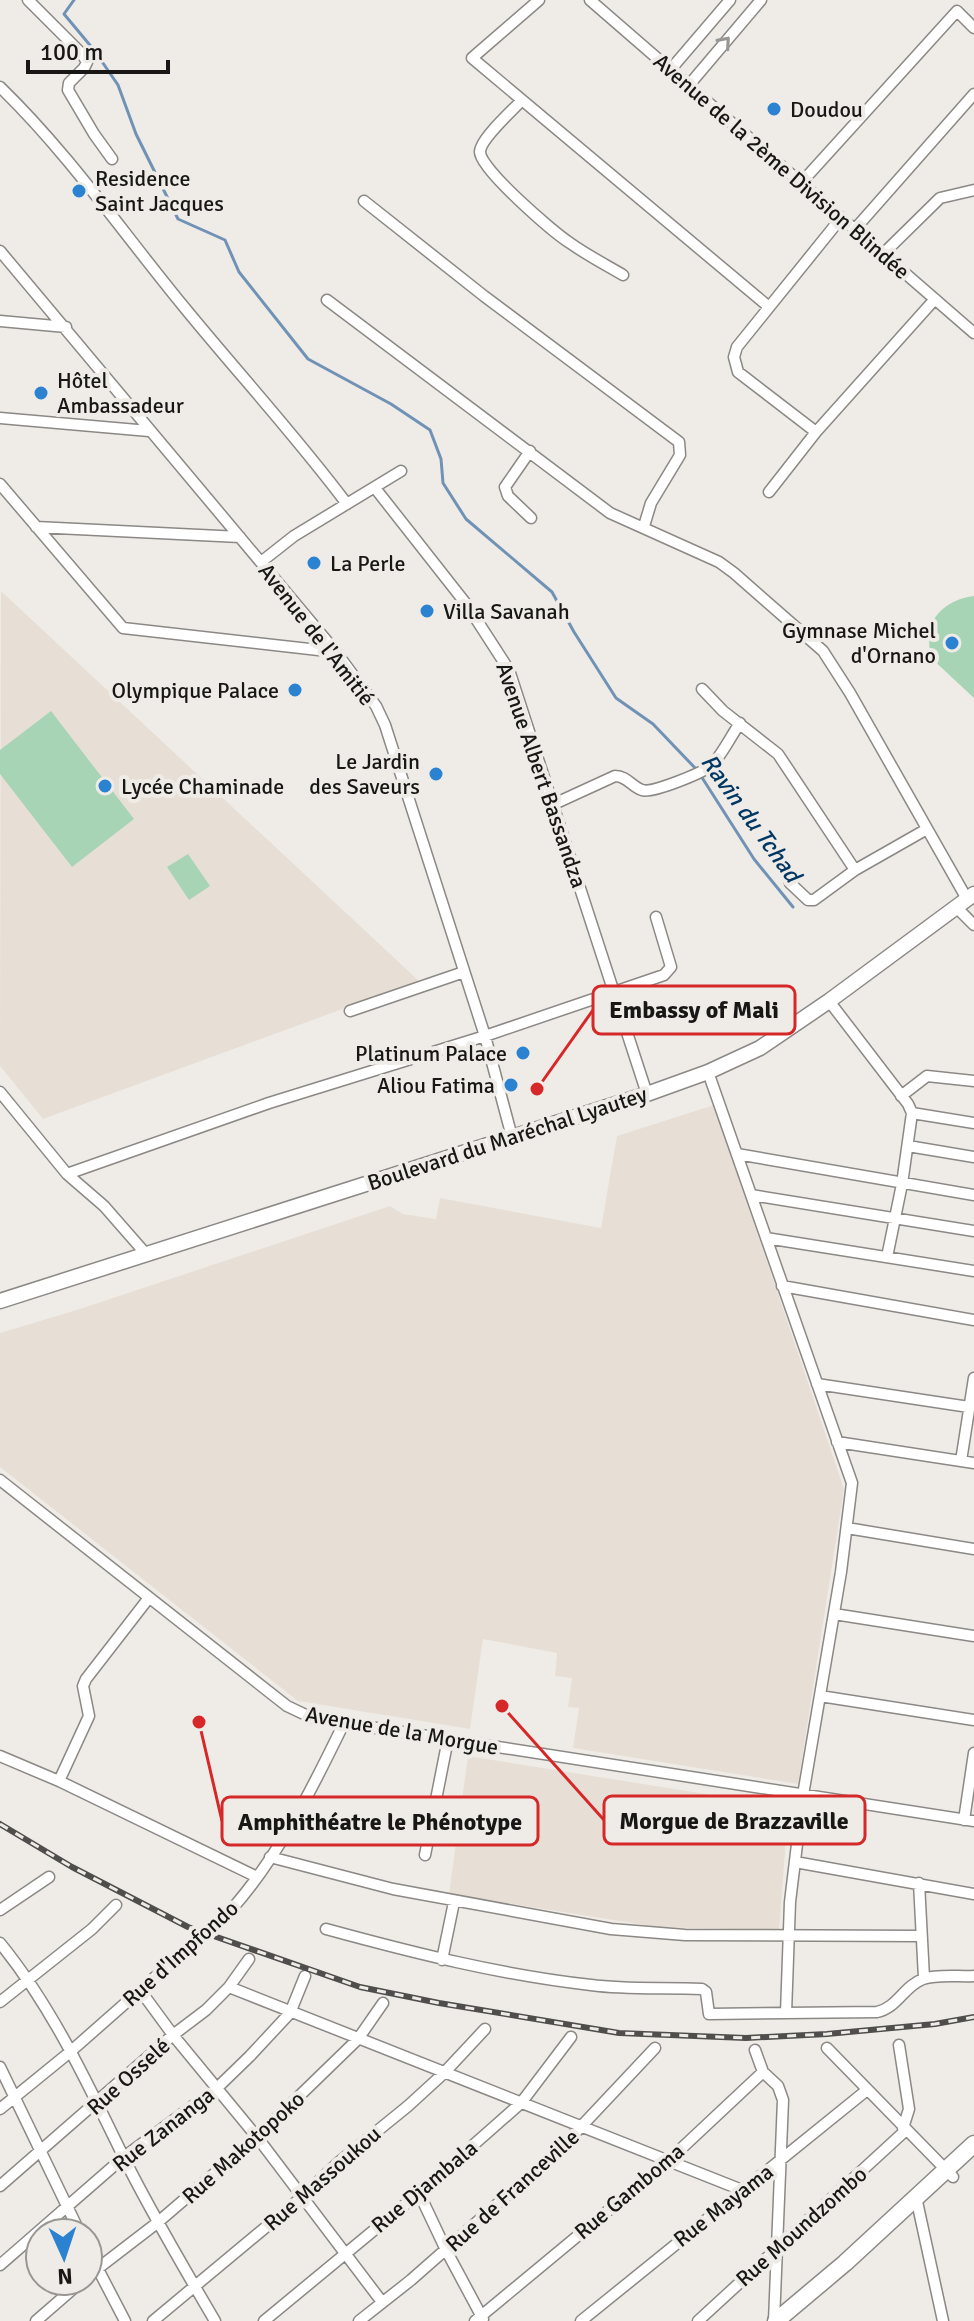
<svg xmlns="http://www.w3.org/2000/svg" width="974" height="2321" font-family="Signika,sans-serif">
<rect width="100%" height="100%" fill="#efece8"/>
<path fill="#e7dfd5" d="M1,591L419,981L43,1119L0,1066Z
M714,1105L844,1489L798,1784L573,1748L579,1708L568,1707L572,1678L555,1676L557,1653L483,1639L470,1729L298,1701L0,1467V1333L80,1309L390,1206L403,1214L436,1219L440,1198L601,1228L617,1136Z
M468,1756L756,1802L754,1823L765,1824L764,1837L786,1840L779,1930L657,1927L449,1894Z"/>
<path fill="#a7d4b5" d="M974,596V698L930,657C930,649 928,638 930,630C934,610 955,598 974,596Z
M51,711L134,819L72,867L0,774V750Z
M188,854L210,886L189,900L167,867Z"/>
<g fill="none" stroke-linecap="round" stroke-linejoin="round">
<path stroke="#7092b5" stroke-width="3" d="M74,0L64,14L94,50L118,85L136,134L178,219L225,240L239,272L308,359L391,404L430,430L441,459L443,483L466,519L552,592L574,632L616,698L653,724L697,770
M701,776L754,859L793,907"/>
<defs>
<path id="street" d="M28,0L82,54L87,62L84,68L69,83L68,90L94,134L112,159
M539,0L472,58L769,307
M590,0L974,333
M671,69L730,0
M689,85L761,0
M0,87C69,154 123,233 184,307C238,373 296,436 347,504
M522,100C513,110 480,139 480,152C480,169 553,232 570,243C587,255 606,265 623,275
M801,183L957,11L974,28
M364,201L484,296L679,442L680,455L651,503L644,526
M841,218L737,347L734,357L738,372L816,432L935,299
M855,229L974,94
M0,251L336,652L376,706L385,725L485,1036L512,1137
M883,254L940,198L974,190
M327,300L610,513L719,562L734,573L823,651L850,693L967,899
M0,321L66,327
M0,418L149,431
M530,451L505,487L508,496L531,518
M0,484L123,628L336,652
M375,488L467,605L509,670L647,1094
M769,492L816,432
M36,527L240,537
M261,562L294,536L401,471
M702,689L723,711L778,754L855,870
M554,804L615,776C627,776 631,786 642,790C652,794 704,772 712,765C723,753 731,736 740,723
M790,883L808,900H814L855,870L927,829
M956,907L974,925
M829,1001L908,1104L912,1113L902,1184L887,1257
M350,1011L464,972
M708,1072L852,1483L841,1572L803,1795L790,1902L786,2013
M0,1092L67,1174L104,1206L146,1254
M901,1096L927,1076L974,1081
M912,1113L974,1123
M908,1146L974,1157
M737,1154L974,1195
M67,1174L269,1103L485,1036L664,975L671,967L656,917
M751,1195L974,1231
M766,1238L974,1271
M782,1286L974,1320
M817,1384L969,1407
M837,1442L974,1463
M961,1461L974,1378
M0,1480L287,1706L308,1716L344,1723L974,1821
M847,1528L974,1549
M834,1614L974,1636
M820,1696L974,1720
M0,1756L59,1781L257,1877
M59,1781L89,1716L83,1686L86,1679L148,1599
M964,1820L974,1753
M425,1855L448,1739
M270,1857L393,1889L611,1929L685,1935L921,1936
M795,1862L974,1894
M919,1883L924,1978
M0,1910L49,1877
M326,1929C414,1953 501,1975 591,1985C628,1990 666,1987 702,1989L706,1992L709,2014L877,2012C897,2008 904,1986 923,1979C937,1974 959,1977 974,1976
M0,1943C54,2009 90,2089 128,2166C155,2219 185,2270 215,2321
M442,1960L454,1902
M229,1987L742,2190
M140,1990L173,2035L257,2137L382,2302
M0,2002L92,1929L116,1905
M899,2045L909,2109L903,2128
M827,2048L953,2177
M0,2067L80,2233
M763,2072L778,2086L783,2100L774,2321
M0,2109L70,2052L231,1910C279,1856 313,1787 344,1723
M0,2186L173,2035L206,2010L229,1987L249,1959
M419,2193L446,2250L483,2319
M916,2197L943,2321
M88,2250L125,2321
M0,2265L124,2157L217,2088L250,2056L290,2013L305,1976
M88,2276L157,2223L257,2137L358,2039L383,2003
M36,2321L82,2281
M153,2321L302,2197L339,2162L408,2106L443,2074L485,2029
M264,2321L419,2193L521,2103L571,2037
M359,2321L411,2280L560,2149L655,2048
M475,2321L668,2161L763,2072L755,2050
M581,2321L867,2090
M698,2321L905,2131"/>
<path id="secondary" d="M0,1301L647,1094L708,1072L760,1048L829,1001L974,894"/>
<path id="primary" d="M776,2321L845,2263L974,2144"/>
</defs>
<use href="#street" stroke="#8b8885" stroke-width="13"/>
<use href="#secondary" stroke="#8b8885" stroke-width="17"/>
<use href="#primary" stroke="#8b8885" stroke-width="19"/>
<use href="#street" stroke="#fff" stroke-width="10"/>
<use href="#secondary" stroke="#fff" stroke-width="14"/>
<use href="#primary" stroke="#fff" stroke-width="16"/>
<defs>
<path id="rail" d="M0,1824L72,1867L188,1927L360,1987L439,2003L619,2033L746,2038L827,2034L935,2024L974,2017"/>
</defs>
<use href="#rail" stroke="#4f4e4c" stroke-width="6"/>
<use href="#rail" stroke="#efece8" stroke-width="3" stroke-dasharray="9" stroke-linecap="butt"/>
</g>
<defs><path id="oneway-chevron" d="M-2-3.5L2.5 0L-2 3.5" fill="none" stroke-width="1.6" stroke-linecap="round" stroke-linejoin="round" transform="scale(2)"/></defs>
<use stroke="#979796" href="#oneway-chevron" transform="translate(725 42) rotate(-49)"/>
<g fill="#2b82d0" stroke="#efece8" stroke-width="3">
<circle cx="774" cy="109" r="8"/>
<circle cx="79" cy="191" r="8"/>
<circle cx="41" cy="393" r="8"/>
<circle cx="314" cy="563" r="8"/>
<circle cx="427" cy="611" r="8"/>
<circle cx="952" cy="643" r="8"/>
<circle cx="295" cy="690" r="8"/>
<circle cx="436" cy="774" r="8"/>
<circle cx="105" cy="786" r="8"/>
<circle cx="523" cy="1053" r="8"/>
<circle cx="511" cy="1085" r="8"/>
</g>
<g text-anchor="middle" stroke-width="8" stroke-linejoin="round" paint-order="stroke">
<g font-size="22" fill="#181716" stroke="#efece8" text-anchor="start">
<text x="790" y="117">Doudou</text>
<text x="95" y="186">Residence<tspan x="95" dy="25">Saint Jacques</tspan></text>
<text x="57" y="388">Hôtel<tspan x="57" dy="25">Ambassadeur</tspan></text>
<text x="330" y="571">La Perle</text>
<text x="443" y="619">Villa Savanah</text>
<text x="936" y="638" text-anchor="end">Gymnase Michel<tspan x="936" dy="25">d'Ornano</tspan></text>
<text x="279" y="698" text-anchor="end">Olympique Palace</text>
<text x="420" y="769" text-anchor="end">Le Jardin<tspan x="420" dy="25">des Saveurs</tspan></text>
<text x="121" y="794">Lycée Chaminade</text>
<text x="507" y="1061" text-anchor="end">Platinum Palace</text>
<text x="495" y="1093" text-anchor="end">Aliou Fatima</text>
</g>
<g font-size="22" fill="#181716" stroke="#efece8">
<text transform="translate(782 166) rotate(41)" y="8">Avenue de la 2ème Division Blindée</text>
<text transform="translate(317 634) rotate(52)" y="8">Avenue de l'Amitié</text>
<text transform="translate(542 775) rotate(71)" y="8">Avenue Albert Bassandza</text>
<text transform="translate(507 1138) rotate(-18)" y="8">Boulevard du Maréchal Lyautey</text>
<text transform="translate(402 1730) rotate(10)" y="8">Avenue de la Morgue</text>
<text transform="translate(180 1953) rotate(-42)" y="8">Rue d'Impfondo</text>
<text transform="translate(128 2076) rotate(-42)" y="8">Rue Osselé</text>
<text transform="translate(163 2129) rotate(-38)" y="8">Rue Zananga</text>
<text transform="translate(243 2147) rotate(-42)" y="8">Rue Makotopoko</text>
<text transform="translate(322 2178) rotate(-41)" y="8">Rue Massoukou</text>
<text transform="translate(424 2186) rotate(-40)" y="8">Rue Djambala</text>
<text transform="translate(512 2190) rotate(-42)" y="8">Rue de Franceville</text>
<text transform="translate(629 2191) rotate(-40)" y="8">Rue Gamboma</text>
<text transform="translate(723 2205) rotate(-38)" y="8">Rue Mayama</text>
<text transform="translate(801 2226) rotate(-42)" y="8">Rue Moundzombo</text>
</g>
<g font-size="24" font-style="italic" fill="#003763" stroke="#efece8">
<text transform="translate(751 818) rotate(54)" y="8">Ravin du Tchad</text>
</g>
</g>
<path fill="none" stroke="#d62828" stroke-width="3" d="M537 1089L593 1010M502 1706L604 1820M199 1722L222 1821"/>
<g fill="#d62828" stroke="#efece8" stroke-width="3">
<circle cx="537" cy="1089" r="8"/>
<circle cx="502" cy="1706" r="8"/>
<circle cx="199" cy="1722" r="8"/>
</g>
<g fill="#efece8" stroke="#d62828" stroke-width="3">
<rect x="593" y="986" width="202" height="48" rx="8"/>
<rect x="604" y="1796" width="261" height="48" rx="8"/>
<rect x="222" y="1797" width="316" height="48" rx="8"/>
</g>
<g font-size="24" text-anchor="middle" font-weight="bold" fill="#181716">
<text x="694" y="1018">Embassy of Mali</text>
<text x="734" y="1829">Morgue de Brazzaville</text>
<text x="380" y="1830">Amphithéatre le Phénotype</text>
</g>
<g transform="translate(64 2257) rotate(177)"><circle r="38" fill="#efece8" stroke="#999794" stroke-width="2"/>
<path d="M0-6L14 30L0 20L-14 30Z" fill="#2b82d0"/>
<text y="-12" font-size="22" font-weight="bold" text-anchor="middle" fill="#181716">N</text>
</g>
<path d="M28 60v12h140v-12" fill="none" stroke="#181716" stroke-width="4"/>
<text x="40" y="60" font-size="24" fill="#181716" stroke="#efece8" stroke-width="6" paint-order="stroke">100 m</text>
</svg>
